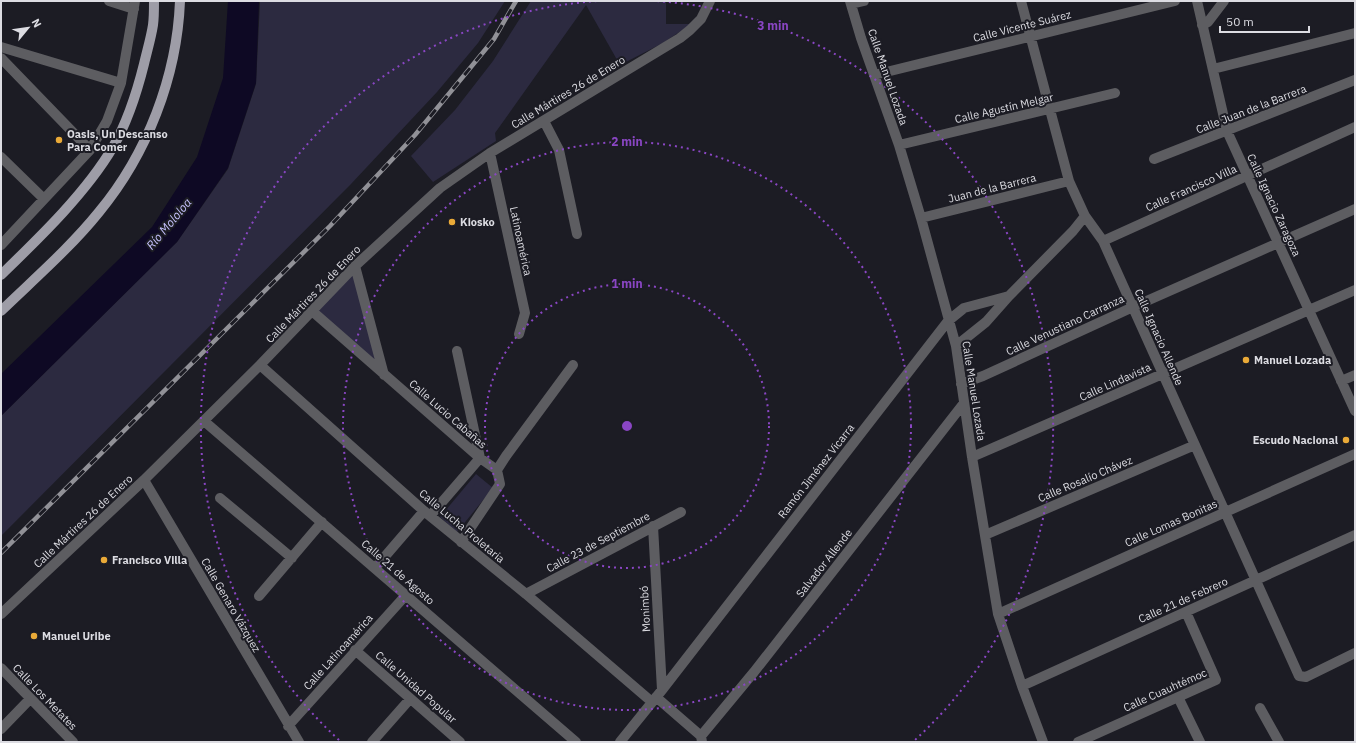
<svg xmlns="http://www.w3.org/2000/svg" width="1356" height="743" font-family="'IBM Plex Sans',sans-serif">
<rect width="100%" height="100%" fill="#1c1c24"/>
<path fill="#2c2a40" d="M260,1H505L478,43L437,92L351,184L1,536V416L177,242L228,169L256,84Z
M531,1H666V24H691L663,43L620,65L586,5L495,133L496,141L433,182L411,156L455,110L493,61Z
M355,266L384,375L312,311Z
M476,474L493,488L457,532L440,517Z"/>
<path fill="#0e0924" d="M228,1H259L256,83L228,168L177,242L1,416V374L152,227L197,157L223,78Z"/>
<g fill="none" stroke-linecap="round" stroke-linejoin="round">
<path stroke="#5d5d61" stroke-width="10" d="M109,1L134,9
M850,1L861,38L899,145L921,218L956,346L972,457L998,614L1022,686L1043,742
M1021,1L1069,181L1085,216L1103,241L1299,676L1306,677L1355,653
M1197,1L1227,131L1355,411
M851,4L864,1
M1202,25L1208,22L1224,1
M1,47L121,83
M1,58L90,150
M1213,69L1355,33
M874,75L1175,1
M544,121L559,150L577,234
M899,145L1115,93
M490,153L525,313L519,334
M1,157L44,199
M1154,159L1355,80
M921,218L1069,181
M1103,241L1355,127
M1,245L90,150L107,121L121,83L135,1
M355,266L384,375
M312,311L480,458L497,470
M956,346L986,322L1009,296L1073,231L1085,216
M260,365L424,511L526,594L652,702
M1341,381L1355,375
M961,384L983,376L1133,307L1355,209
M204,421L576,742
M972,457L1355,290
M497,470L506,456L573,365
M144,480L299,742
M220,498L292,558
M430,516L480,458L457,351
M653,526L662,690
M985,535L1195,445
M461,542L500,484L497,470
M375,568L424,511
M526,594L681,512
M259,596L322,522
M1,614L144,480L260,365L355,266L440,188L490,153L680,38L690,30L701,19L710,1
M998,614L1355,454
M355,650L460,742
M1,668L73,742
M1022,686L1355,535
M656,697L701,736L702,742
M1178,697L1200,742
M1260,708L1279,742
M288,726L406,595
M1,729L30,699
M701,736L754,672L964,403
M372,742L410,699
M620,742L662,690L948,321L964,308L1009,296
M1078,742L1216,680L1186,612"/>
<path stroke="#9e9da7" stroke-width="10" d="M1,275C39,238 86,193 113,147C128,121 137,92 144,64C147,51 151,38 153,25C154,18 154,9 154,1
M1,311C34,279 70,248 99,212C147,154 177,77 180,1"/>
<defs>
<path id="rail" d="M1,553L330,226L415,135L494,39L516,1"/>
</defs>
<use href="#rail" stroke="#919197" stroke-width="4.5"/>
<use href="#rail" stroke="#1c1c24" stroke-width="3" stroke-dasharray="9" stroke-linecap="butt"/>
</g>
<g fill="none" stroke="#8a46c4" stroke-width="2" stroke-dasharray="2 4">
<circle cx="627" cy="426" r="142"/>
<circle cx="627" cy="426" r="284"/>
<path d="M339 740A426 426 0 0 1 597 1M657 1A426 426 0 0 1 915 740"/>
</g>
<g fill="#eaaa38" stroke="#1c1c24" stroke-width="1.5">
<circle cx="59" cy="140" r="4"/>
<circle cx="452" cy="222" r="4"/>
<circle cx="1246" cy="360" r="4"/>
<circle cx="1346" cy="440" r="4"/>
<circle cx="104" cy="560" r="4"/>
<circle cx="34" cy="636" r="4"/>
</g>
<g text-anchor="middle" stroke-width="4" stroke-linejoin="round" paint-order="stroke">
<g font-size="11" fill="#dcdce2" stroke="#1c1c24">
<text transform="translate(1022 26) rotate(-14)" y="4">Calle Vicente Suárez</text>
<text transform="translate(888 77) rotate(71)" y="4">Calle Manuel Lozada</text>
<text transform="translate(568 92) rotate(-31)" y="4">Calle Mártires 26 de Enero</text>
<text transform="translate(1004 108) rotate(-13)" y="4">Calle Agustín Melgar</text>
<text transform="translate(1251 109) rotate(-21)" y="4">Calle Juan de la Barrera</text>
<text transform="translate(992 188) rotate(-14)" y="4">Juan de la Barrera</text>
<text transform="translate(1191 188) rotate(-24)" y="4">Calle Francisco Villa</text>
<text transform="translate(1274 205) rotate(65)" y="4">Calle Ignacio Zaragoza</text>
<text transform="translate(521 241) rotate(78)" y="4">Latinoamérica</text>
<text transform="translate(313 294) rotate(-46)" y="4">Calle Mártires 26 de Enero</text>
<text transform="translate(1065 325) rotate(-25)" y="4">Calle Venustiano Carranza</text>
<text transform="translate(1159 337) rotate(66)" y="4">Calle Ignacio Allende</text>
<text transform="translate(1115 382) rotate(-24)" y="4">Calle Lindavista</text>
<text transform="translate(974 391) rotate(81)" y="4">Calle Manuel Lozada</text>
<text transform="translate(448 414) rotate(41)" y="4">Calle Lucio Cabañas</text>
<text transform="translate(816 471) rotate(-52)" y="4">Ramón Jiménez Vicarra</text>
<text transform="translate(1085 479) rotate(-23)" y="4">Calle Rosalío Chávez</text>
<text transform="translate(83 521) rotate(-43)" y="4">Calle Mártires 26 de Enero</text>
<text transform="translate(1171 523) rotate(-24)" y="4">Calle Lomas Bonitas</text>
<text transform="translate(462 526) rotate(40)" y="4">Calle Lucha Proletaria</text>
<text transform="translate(598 542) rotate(-28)" y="4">Calle 23 de Septiembre</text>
<text transform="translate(824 563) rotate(-52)" y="4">Salvador Allende</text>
<text transform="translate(398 572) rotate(41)" y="4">Calle 21 de Agosto</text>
<text transform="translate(1183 600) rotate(-24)" y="4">Calle 21 de Febrero</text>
<text transform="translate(231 605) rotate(60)" y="4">Calle Genaro Vázquez</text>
<text transform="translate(645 609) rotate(-93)" y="4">Monimbó</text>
<text transform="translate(338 652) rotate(-48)" y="4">Calle Latinoamérica</text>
<text transform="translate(416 687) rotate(41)" y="4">Calle Unidad Popular</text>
<text transform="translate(1165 690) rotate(-24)" y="4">Calle Cuauhtémoc</text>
<text transform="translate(45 697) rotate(46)" y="4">Calle Los Metates</text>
</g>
<g font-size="11" font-weight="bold" fill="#dcdce2" stroke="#1c1c24" text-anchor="start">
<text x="67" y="138">Oasis, Un Descanso<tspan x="67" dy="13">Para Comer</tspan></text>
<text x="460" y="226">Kiosko</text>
<text x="1254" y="364">Manuel Lozada</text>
<text x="1338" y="444" text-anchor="end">Escudo Nacional</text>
<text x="112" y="564">Francisco Villa</text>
<text x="42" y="640">Manuel Uribe</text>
</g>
<g font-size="12" font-style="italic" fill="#c6c2fe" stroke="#1c1c24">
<text transform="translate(169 224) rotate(-50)" y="4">Río Mololoa</text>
</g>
</g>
<circle cx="627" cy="426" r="6" fill="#8a46c4" stroke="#1c1c24" stroke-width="2"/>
<g font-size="12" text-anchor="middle" font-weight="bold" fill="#8a46c4" stroke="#1c1c24" stroke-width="4" stroke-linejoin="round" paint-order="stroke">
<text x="773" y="30">3 min</text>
<text x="627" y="146">2 min</text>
<text x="627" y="288">1 min</text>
</g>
<rect width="1356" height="743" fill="none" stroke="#dcdce2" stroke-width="4"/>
<g transform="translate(28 28) rotate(61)" stroke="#1c1c24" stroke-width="3" paint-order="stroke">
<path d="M0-3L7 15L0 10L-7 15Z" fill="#dcdce2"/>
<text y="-6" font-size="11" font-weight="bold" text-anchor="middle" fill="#dcdce2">N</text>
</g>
<path d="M1220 26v6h89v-6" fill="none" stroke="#dcdce2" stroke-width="2"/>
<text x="1226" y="26" font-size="12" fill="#dcdce2" stroke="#1c1c24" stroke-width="3" paint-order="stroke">50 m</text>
</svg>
